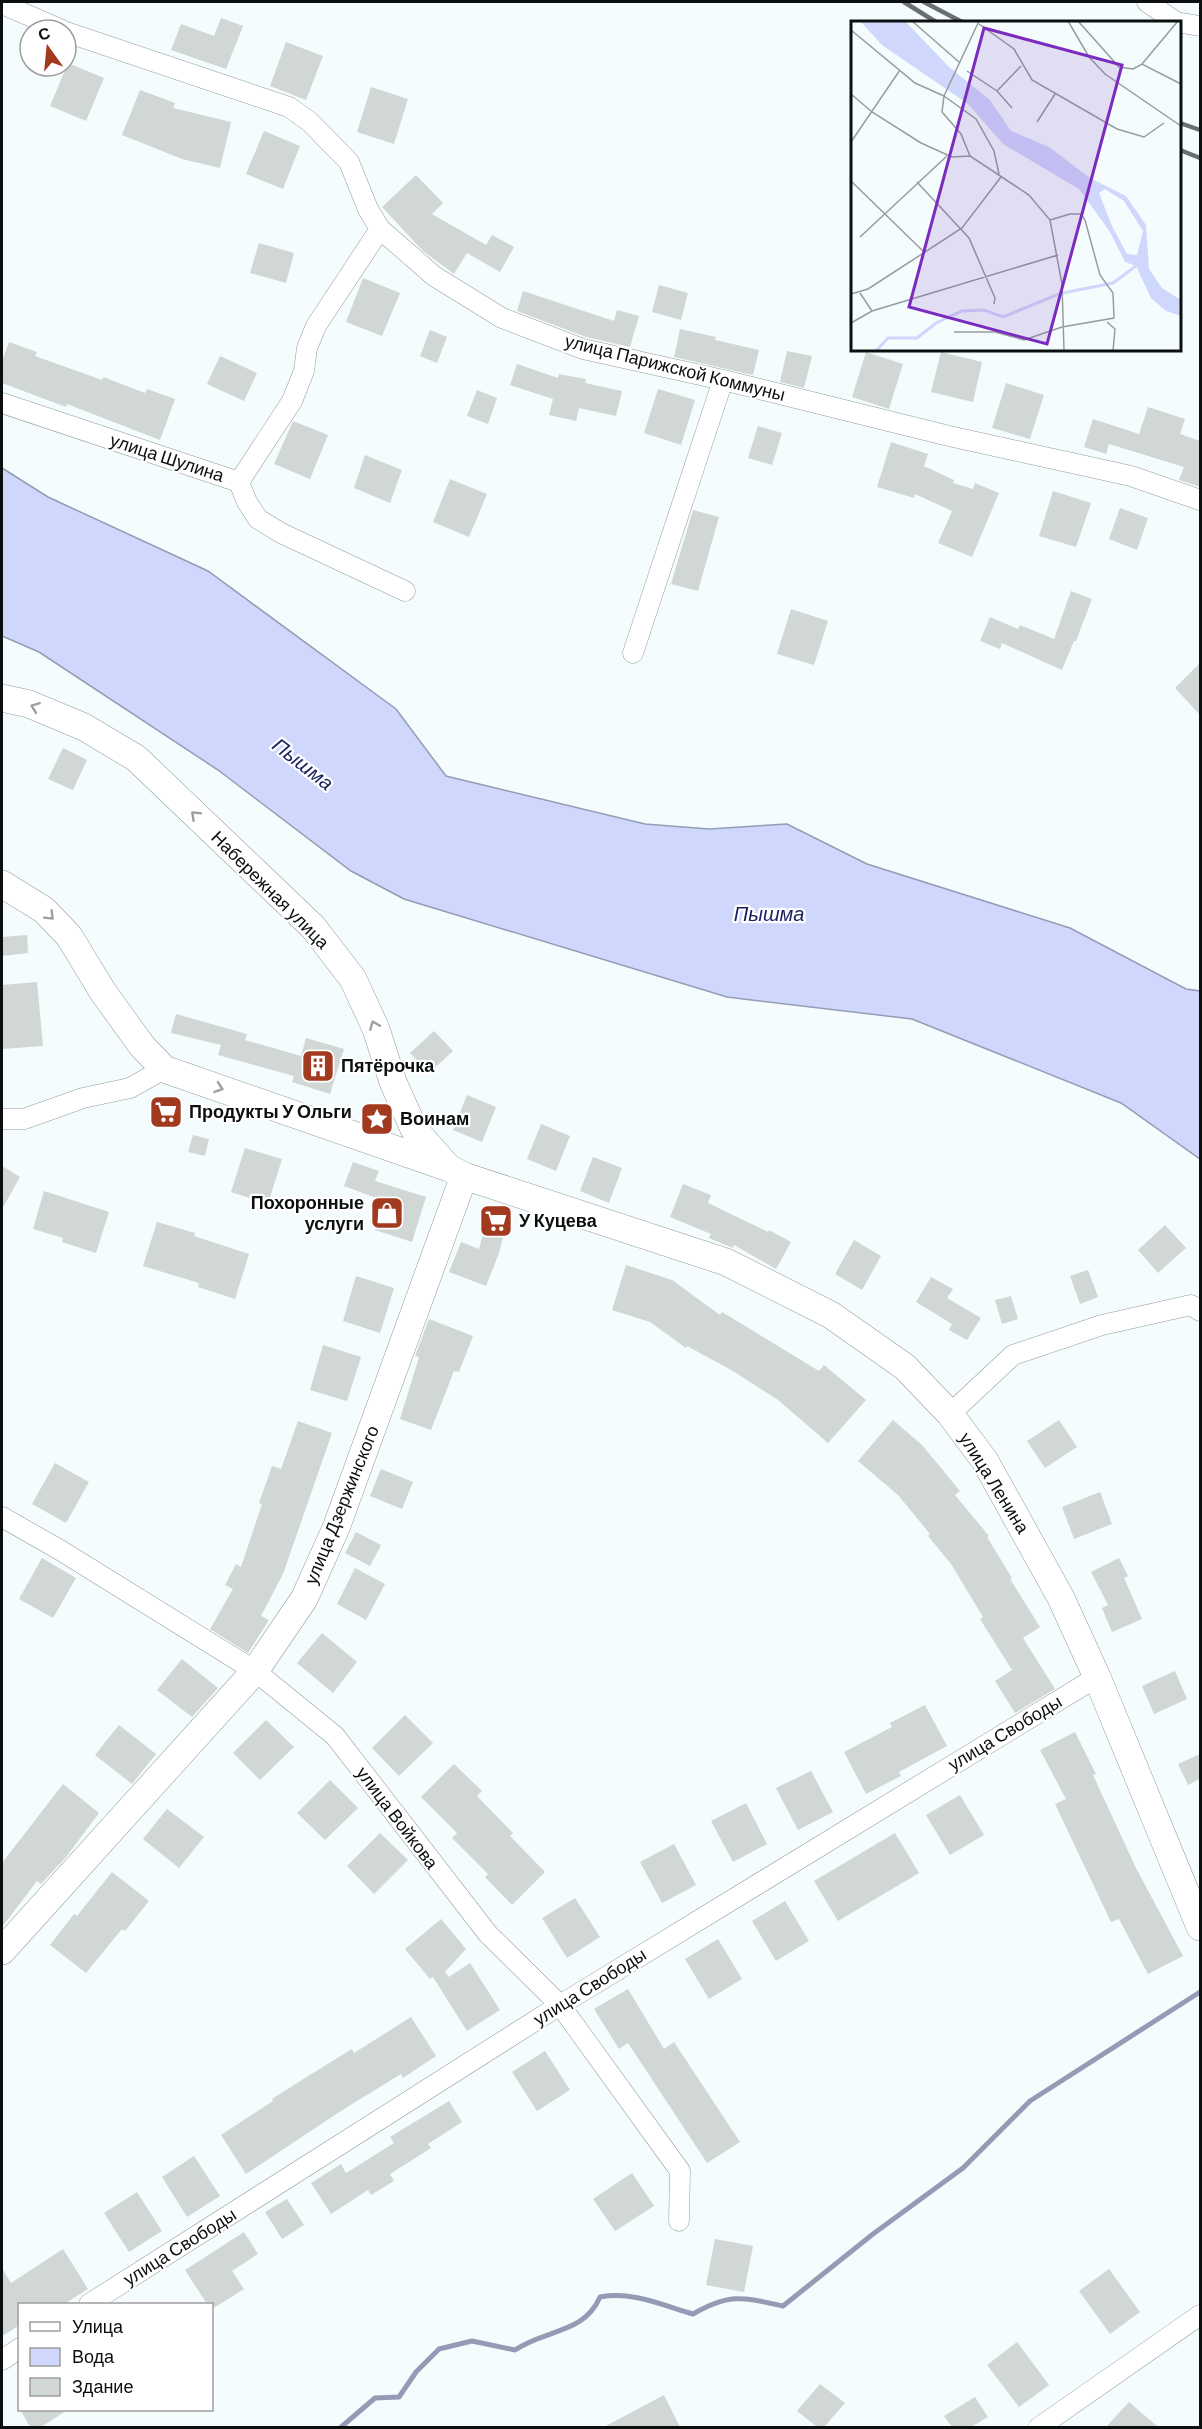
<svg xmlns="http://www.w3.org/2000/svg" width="1202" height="2429" font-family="Barlow,sans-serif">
<rect width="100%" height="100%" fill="#f4fcfd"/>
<path fill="#cfd8fc" stroke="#949cb5" stroke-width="1.5" d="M2,468L48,497L208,571L396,709L446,776L645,824L709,829L787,824L867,864L1070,928L1186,989L1200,991V1159L1121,1103L912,1019L727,997L404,899L351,871L218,770L39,652L2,636Z"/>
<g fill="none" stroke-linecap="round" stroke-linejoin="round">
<path stroke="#949cb5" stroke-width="5" d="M340,2428L375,2398L399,2397L416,2372L439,2349L472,2341L515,2350C546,2329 584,2334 600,2297C632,2291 662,2305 693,2314C730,2293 742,2297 783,2306L873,2234L963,2168L1030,2101L1200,1992"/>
</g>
<path fill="#d0d7d4" d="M221,18L243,26L226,69L171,50L181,24L214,36Z
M286,42L323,56L306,100L270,86Z
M68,63L104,78L86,121L50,106Z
M371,87L408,99L394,144L357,132Z
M140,90L175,103L173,108L231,122L220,168L182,159L122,135Z
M264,131L300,146L283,189L246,174Z
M416,175L443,203L432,214L486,245L492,235L514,247L500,272L467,253L454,274L423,251L382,207Z
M259,243L294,253L286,283L250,273Z
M363,278L400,293L382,336L346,322Z
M659,285L688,293L681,320L652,312Z
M523,291L614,321L617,310L639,316L630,347L586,337L517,311Z
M680,329L716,337L715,340L759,350L753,375L674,357Z
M430,330L447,337L437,363L420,356Z
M9,342L37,352L35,356L102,380L103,377L145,393L147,389L175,399L160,440L67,404L66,407L2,383V361Z
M787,351L812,356L804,388L780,382Z
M866,352L903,364L889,409L852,397Z
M941,352L982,362L973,402L931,392Z
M220,356L257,373L244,401L207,384Z
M517,364L558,378L559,374L586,379L585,383L622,391L616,416L579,408L576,421L549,415L553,399L510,385Z
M1006,383L1044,395L1030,439L992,428Z
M658,389L695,400L681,445L644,433Z
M477,390L497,398L488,424L467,416Z
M1148,407L1185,419L1180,434L1200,441V487L1179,480L1184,467L1109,444L1106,454L1084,447L1093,419L1139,434Z
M293,421L328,435L310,479L274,464Z
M758,426L782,433L772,465L748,458Z
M891,442L928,454L924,466L954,480L953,483L973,489L975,483L999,493L972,557L938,543L952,511L915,494L914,498L877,487Z
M365,455L402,470L390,503L354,488Z
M450,479L487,494L469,537L433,522Z
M1053,491L1091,503L1076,547L1039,536Z
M1120,508L1148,518L1137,550L1109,539Z
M693,510L719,517L698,591L671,584Z
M1071,591L1092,599L1076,641H1074L1062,670L1002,643L1000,649L980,641L990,617L1018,629L1020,625L1054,639Z
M791,609L828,621L814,665L777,654Z
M1200,663V715L1175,688Z
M63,748L87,760L73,790L48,779Z
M27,935L28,953L2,956V937Z
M37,982L43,1046L2,1049V985Z
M176,1014L247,1034L245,1040L301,1056L306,1038L344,1049L330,1094L292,1082L294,1076L218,1055L221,1045L171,1033Z
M434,1031L453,1051L429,1073L410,1053Z
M467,1095L496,1107L482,1142L453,1130Z
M157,1102L177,1108L173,1121L153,1115Z
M541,1124L570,1136L556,1171L527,1159Z
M193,1135L209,1139L205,1156L188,1152Z
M245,1148L282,1159L268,1204L231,1192Z
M593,1157L622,1168L609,1203L580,1191Z
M353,1162L379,1171L375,1181L426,1197L412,1242L375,1230L384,1201L344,1186Z
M2,1166L20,1177L2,1209Z
M683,1184L711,1195L708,1203L768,1232L769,1230L791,1242L776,1269L734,1245L733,1248L709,1238L711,1234L670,1217Z
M44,1191L109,1212L96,1253L62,1242L63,1238L33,1229Z
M488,1214L508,1219L499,1253L486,1286L449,1272L461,1242L479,1249Z
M157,1222L195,1233L194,1236L249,1254L235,1299L198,1287L199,1283L143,1266Z
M1165,1225L1186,1248L1158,1273L1138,1250Z
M854,1240L881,1256L862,1290L835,1274Z
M626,1265L672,1280L720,1315L722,1312L819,1371L824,1365L866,1400L828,1443L778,1400L733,1371L687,1346L686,1348L650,1322L612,1310Z
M1088,1270L1098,1297L1080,1304L1070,1276Z
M356,1276L394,1288L380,1333L343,1321Z
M931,1277L953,1289L947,1298L981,1318L967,1340L949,1330L952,1324L916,1302Z
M1011,1296L1018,1319L1002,1324L995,1300Z
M429,1319L473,1336L459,1372L454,1371L431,1430L400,1419L419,1357L415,1356Z
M323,1345L361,1357L347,1401L310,1390Z
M893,1420L922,1445L960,1491L955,1495L989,1536L987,1537L1012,1578L1010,1579L1040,1627L1023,1638L1055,1689L1015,1713L995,1681L1012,1670L980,1619L983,1617L951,1564L928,1536L930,1534L898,1495L858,1461Z
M1059,1420L1077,1447L1045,1468L1027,1441Z
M298,1421L332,1433L283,1574L261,1616L269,1620L248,1653L210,1629L233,1589L225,1585L236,1564L241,1567L262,1504L259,1503L272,1466L281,1469Z
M55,1463L89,1482L66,1523L32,1504Z
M381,1469L413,1482L402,1509L370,1496Z
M1100,1492L1112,1524L1074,1539L1062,1507Z
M356,1532L381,1545L370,1566L345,1553Z
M42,1558L76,1578L53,1618L19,1599Z
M1119,1558L1128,1576L1124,1578L1142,1619L1112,1632L1102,1608L1108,1605L1091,1572Z
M355,1568L385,1584L366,1620L337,1604Z
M322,1633L357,1662L333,1693L297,1663Z
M182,1659L218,1688L192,1717L157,1690Z
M1175,1671L1187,1699L1154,1714L1142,1686Z
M925,1705L947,1746L899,1772L901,1776L866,1794L844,1752L892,1727L890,1723Z
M405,1715L433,1743L399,1776L372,1748Z
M266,1720L294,1747L260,1780L233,1753Z
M119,1725L156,1754L132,1784L95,1755Z
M1075,1732L1096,1774L1093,1775L1136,1868L1183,1956L1148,1974L1119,1919L1111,1922L1055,1804L1066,1799L1040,1750Z
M1200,1754V1779L1188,1785L1178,1764Z
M454,1764L482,1791L477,1796L513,1833L510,1836L545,1872L512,1905L485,1877L488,1874L452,1838L457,1833L421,1797Z
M811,1771L833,1812L798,1830L776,1788Z
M330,1780L358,1808L325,1840L297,1813Z
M63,1784L99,1813L66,1857L41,1884L37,1881L2,1927V1863Z
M960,1795L984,1835L950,1855L926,1815Z
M746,1803L767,1844L733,1862L711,1821Z
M167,1809L204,1837L179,1868L143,1839Z
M380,1833L408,1860L374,1894L347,1866Z
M895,1833L919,1873L838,1921L814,1881Z
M674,1844L696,1885L662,1903L640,1862Z
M112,1872L149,1901L125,1931L122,1929L86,1973L50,1945L74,1914L77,1916Z
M575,1898L600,1937L567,1958L542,1918Z
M785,1901L809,1941L776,1961L752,1921Z
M441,1919L466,1949L445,1972L449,1977L470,1963L500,2010L467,2031L433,1977L430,1979L405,1949Z
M718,1939L742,1979L709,1999L685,1959Z
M628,1989L664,2049L674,2042L740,2142L707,2163L628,2043L619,2049L594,2009Z
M411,2017L436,2056L403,2078L401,2074L344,2109L246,2174L221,2135L273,2101L272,2099L305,2078L352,2049L354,2053Z
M545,2051L570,2090L537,2111L512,2072Z
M449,2101L462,2122L428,2144L431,2148L390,2174L394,2181L371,2195L368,2190L331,2214L311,2183L341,2164L346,2173L394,2143L390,2137Z
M194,2156L220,2196L187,2217L162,2177Z
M632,2173L654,2206L615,2231L593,2199Z
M137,2192L162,2231L129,2252L104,2213Z
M287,2199L304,2225L282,2239L265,2212Z
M244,2232L258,2254L232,2271L244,2289L212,2309V2304H207L185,2270Z
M715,2239L753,2246L744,2292L706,2285Z
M63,2249L88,2289L64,2304H20V2325L2,2336V2268L11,2283Z
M1109,2269L1140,2312L1110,2334L1079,2291Z
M1017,2342L1049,2385L1019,2407L987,2365Z
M820,2384L845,2403L824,2427H817L797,2411Z
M664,2395L680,2427H604Z
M975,2397L988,2417L971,2427H952L944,2416Z
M1129,2402L1158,2427H1106Z
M20,2409H69L41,2427H30Z"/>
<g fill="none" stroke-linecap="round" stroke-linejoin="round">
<defs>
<path id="street" d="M1147,2L1176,22L1200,26
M2,4L62,30
M66,32L289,107L310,122L349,162L368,209L380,229L434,276L502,318L583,349L723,380L949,436L1131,476L1200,500
M2,403L239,482L247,502L258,519L281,533L405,591
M239,482L292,401L304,371L307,348L316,326L380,229
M633,653L723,380
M2,1119H24L83,1098L130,1088L164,1069
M950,1414L1013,1355L1102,1325L1191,1305L1200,1311
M2,1517L60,1550L255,1671L335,1736L488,1934L560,2005L680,2171L679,2221
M89,2304L560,2005L1097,1677
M2,2360L20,2348
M1038,2428L1200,2315"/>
<path id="secondary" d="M2,698L29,704L84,727L136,758L313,927L353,979L376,1029L393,1082L414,1129L446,1165
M2,884L44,910L69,936L103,992L142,1046L164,1069L449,1168L464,1176L726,1262L831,1315L905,1367L950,1414L985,1461L1061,1598L1097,1677L1200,1927
M2,1951L255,1671L304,1599L336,1528L464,1176"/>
</defs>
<use href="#street" stroke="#939b9c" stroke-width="21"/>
<use href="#secondary" stroke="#939b9c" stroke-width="28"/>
<use href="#street" stroke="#fff" stroke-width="20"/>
<use href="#secondary" stroke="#fff" stroke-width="27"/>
<path stroke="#6a6f70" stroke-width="4.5" d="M904,2L936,22
M924,2L962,22
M1180,123L1200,130
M1180,150L1200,158"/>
</g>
<defs><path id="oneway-chevron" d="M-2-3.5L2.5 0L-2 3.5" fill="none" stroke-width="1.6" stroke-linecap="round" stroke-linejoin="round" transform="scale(1.5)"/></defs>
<g stroke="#9e9f9f">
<use href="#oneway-chevron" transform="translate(35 707) rotate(-159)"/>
<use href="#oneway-chevron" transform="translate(195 815) rotate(-136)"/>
<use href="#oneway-chevron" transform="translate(50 916) rotate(45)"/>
<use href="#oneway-chevron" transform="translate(374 1025) rotate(-112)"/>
<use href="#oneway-chevron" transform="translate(219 1088) rotate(19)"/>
</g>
<defs>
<symbol id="building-square" viewBox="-11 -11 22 22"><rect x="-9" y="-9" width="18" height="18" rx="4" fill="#a23a1f" stroke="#fff"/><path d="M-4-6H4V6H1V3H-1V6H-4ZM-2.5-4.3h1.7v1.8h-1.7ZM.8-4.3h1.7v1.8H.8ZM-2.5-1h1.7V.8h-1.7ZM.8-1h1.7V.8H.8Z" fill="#fff"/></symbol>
<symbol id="supermarket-square" viewBox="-11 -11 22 22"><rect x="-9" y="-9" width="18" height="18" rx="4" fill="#a23a1f" stroke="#fff"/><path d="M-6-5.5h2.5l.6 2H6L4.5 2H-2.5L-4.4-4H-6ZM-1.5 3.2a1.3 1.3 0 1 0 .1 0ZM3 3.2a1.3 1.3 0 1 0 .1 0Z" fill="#fff"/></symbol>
<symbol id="sight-square" viewBox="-11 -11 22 22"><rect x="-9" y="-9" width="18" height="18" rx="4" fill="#a23a1f" stroke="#fff"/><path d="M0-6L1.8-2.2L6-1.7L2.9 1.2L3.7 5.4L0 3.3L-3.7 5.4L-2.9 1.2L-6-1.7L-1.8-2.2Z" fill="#fff"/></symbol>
<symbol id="shop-square" viewBox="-11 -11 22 22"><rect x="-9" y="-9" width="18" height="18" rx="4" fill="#a23a1f" stroke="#fff"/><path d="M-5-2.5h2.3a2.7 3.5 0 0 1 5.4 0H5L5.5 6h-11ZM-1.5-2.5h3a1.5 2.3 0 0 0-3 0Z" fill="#fff"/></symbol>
</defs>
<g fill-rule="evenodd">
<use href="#building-square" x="299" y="1047" width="38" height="38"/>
<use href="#supermarket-square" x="147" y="1093" width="38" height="38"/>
<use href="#sight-square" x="358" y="1100" width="38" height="38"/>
<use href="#shop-square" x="368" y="1194" width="38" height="38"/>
<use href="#supermarket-square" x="477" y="1202" width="38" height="38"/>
</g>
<g text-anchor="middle" stroke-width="4.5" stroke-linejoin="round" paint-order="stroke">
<g font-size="18" fill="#0c0f10" stroke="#fff">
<text transform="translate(675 368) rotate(14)" y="6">улица Парижской Коммуны</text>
<text transform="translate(167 458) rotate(18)" y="6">улица Шулина</text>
<text transform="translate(270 890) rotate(45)" y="6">Набережная улица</text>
<text transform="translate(994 1483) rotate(58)" y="6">улица Ленина</text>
<text transform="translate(342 1505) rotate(-68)" y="6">улица Дзержинского</text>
<text transform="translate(1005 1733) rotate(-31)" y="6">улица Свободы</text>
<text transform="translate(397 1818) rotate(53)" y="6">улица Войкова</text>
<text transform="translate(590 1987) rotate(-32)" y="6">улица Свободы</text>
<text transform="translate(180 2247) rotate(-32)" y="6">улица Свободы</text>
</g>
<g font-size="18" font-weight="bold" fill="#0c0f10" stroke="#fff" text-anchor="start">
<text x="341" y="1072">Пятёрочка</text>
<text x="189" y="1118">Продукты У Ольги</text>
<text x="400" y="1125">Воинам</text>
<text x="364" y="1209" text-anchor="end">Похоронные<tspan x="364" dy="21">услуги</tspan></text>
<text x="519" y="1227">У Куцева</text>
</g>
<g font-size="20" font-style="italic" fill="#1b2060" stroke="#fff">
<text transform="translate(303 764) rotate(38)" y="7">Пышма</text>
<text x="769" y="921">Пышма</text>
</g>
</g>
<g transform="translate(851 21)">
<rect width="330" height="330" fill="#f4fcfd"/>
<path d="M9,0H54L98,46L139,79L160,110L198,126L239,157L275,175L295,204L298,248L311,267L330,279V295L315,290L300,277L285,245L274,241L259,211L228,168L152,123L117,83L31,24ZM254,168L273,180L292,210L286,234L276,233L261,205L248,172Z" fill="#cfd8fc" fill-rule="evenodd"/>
<path fill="none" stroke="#cfd8fc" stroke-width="3" d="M212,272L262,262L285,245M25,330L37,317H66L85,302L111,290L133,289L152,296L208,273"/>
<path fill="none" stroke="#979d9e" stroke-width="1.5" d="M61,0L108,41M128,0L93,75L91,91L110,113L119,135L178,174L199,199L211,263L213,330M217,0L238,36L254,53L330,105M227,0L268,46L282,48L291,43L330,63M128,3L163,28L181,59L266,108L293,116L313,102M0,9L64,62L93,75M291,43L327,0M116,50L146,70L161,87M146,70L170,45M0,73L21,91L70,122L101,136L119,135M93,75L125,98L143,130L148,153M186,101L204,73M0,121L49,49M0,160L73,231M66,161L118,217L144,277L143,283M9,216L96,135M9,272L21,290M0,273L17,268L111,207L150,156M256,301L264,308L262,330M0,302L21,290L207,234M103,311H144L173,319L211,306L263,297L262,272L249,254L234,199L230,193H219L199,199"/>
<path fill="#7b2cbf" fill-opacity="0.15" stroke="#7b2cbf" stroke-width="3" d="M133,7L271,44L196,323L58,286Z"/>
<rect width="330" height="330" fill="none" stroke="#0c0f10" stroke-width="3"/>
</g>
<rect width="1202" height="2429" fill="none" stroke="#0c0f10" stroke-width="6"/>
<rect x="18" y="2303" width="195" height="108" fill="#ffffff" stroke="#9e9f9f" stroke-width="1.5"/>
<rect x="30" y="2322" width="30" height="9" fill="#ffffff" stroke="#9e9f9f" stroke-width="1.5"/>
<text x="72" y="2333" font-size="18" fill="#0c0f10">Улица</text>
<rect x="30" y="2348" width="30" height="18" fill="#cfd8fc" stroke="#9e9f9f" stroke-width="1.5"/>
<text x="72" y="2363" font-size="18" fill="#0c0f10">Вода</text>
<rect x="30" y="2378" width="30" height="18" fill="#d0d7d4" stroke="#9e9f9f" stroke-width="1.5"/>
<text x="72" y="2393" font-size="18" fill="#0c0f10">Здание</text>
<g transform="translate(48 48) rotate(345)"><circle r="28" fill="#ffffff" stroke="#9e9f9f" stroke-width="1.5"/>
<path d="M0-4.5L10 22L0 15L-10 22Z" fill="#a23a1f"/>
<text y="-9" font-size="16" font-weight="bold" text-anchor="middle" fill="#0c0f10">С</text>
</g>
</svg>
